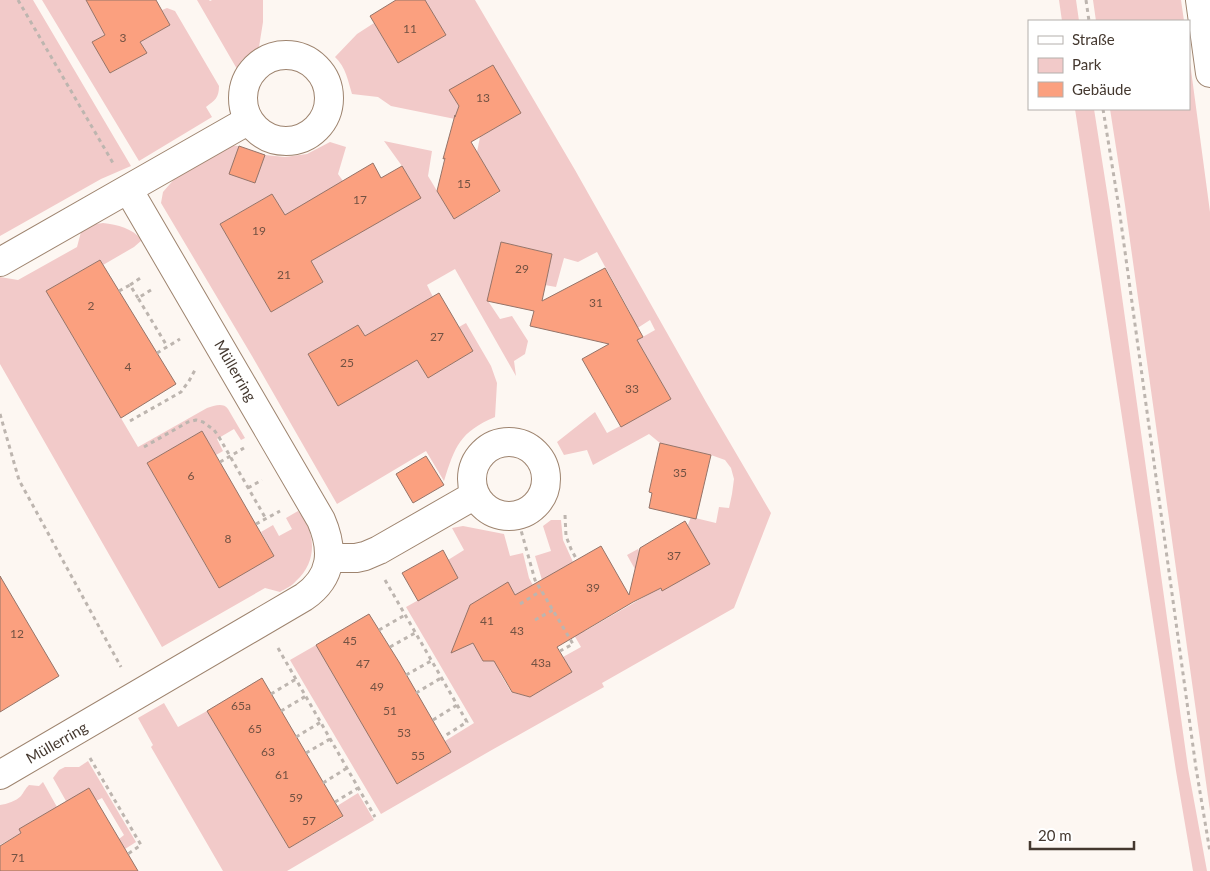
<svg xmlns="http://www.w3.org/2000/svg" width="1210" height="871" font-family="Lato,sans-serif">
<rect width="100%" height="100%" fill="#fdf7f2"/>
<path fill="#f2cac9" fill-rule="evenodd" d="M0,0H33L131,166L101,179L0,236Z
M42,0H86L105,35L93,42L111,73L146,53L140,42L170,25L162,10L167,8L175,11L219,86C219,98 215,100 206,107L212,117L139,161Z
M197,0H209L210,1L212,0H263V22L259,47L242,60L237,69Z
M425,0H475L575,170L706,402L771,513L734,608L602,683L604,687L490,751L381,814L290,660L316,645L398,784L451,752L445,741L474,723L406,607L458,578L448,560L464,550L452,528L463,526L504,534L510,556L523,553L529,578L535,589L518,600L508,583L473,643L483,661H500V673L511,692L530,697L572,672L563,657L581,647L542,580L535,556L551,551L543,526L551,520H561L563,540L573,562L552,574L585,631L649,594L627,555L638,549L662,591L691,517L716,523L719,507L729,508L732,494L734,479L731,468L725,460L711,455L660,443L649,434L593,465L587,450L564,455L557,442L595,412L607,433L671,399L643,350L606,371L595,352L636,328L629,316L631,314L597,252L578,262L564,258L556,287L545,285L552,254L501,242L488,301L500,319L512,316L528,341L525,354L514,361L516,376L455,269L427,285L434,299L396,318L365,336L358,325L308,354L338,405L415,356L428,378L473,351L459,327L466,323L491,366L497,383L495,417C460,432 455,446 444,481L426,451L337,504L252,356L161,203L163,192L176,177L229,145L239,146L265,155L285,157L307,154L330,142L346,147L338,174L343,181L419,194L402,166L384,141L432,151L428,176L454,219L500,192L477,152L480,137L521,113L450,90L459,106L455,119L391,106L378,97L352,94C348,81 346,67 335,57L357,34L374,23L398,63L446,35ZM272,194L323,282L271,312L220,224ZM650,320L655,330L641,338L636,329Z
M1059,0H1076L1079,21H1062Z
M1093,0H1181L1184,21H1096Z
M1189,55L1210,212V811L1125,205L1110,109H1189Z
M1075,109H1094L1110,211L1188,768L1207,871H1193L1176,771Z
M103,223C118,225 132,228 142,240L134,247L103,265L100,260L46,291L138,447L207,408C214,406 223,402 228,409L245,438L241,440L234,429L217,439L223,451L216,455L202,431L147,463L218,587L274,556L261,532L273,525L279,536L292,529L286,518L298,511C316,532 318,561 296,581C292,586 285,589 280,592L265,588L162,647L0,364V277L18,280L77,247L82,228L89,225Z
M164,703L178,727L207,711L289,848L343,817L337,806L358,793L374,820L287,871H223L151,747L153,745L138,718Z
M88,761L136,842L125,849L119,839L124,835L102,798L96,801H66L53,778L59,770L65,767H79Z
M43,782L57,807L19,829L21,833L0,845V805C7,804 16,801 21,796C24,792 25,789 29,785L39,786Z"/>
<path fill="#fba07f" stroke="#957469" d="M86,0H156L170,25L140,42L147,53L110,73L92,42L105,35Z
M396,0H425L446,35L398,63L370,16Z
M493,65L521,113L471,142L500,191L454,219L437,191L445,158L443,159L455,115V117L459,106L449,90Z
M239,146L265,155L255,183L229,174Z
M373,163L381,178L402,166L421,198L311,261L323,282L271,312L220,224L272,194L285,215Z
M501,242L552,254L542,301L605,268L643,337L637,340L671,399L621,427L582,359L609,344L530,326L534,311L487,301Z
M100,260L176,384L121,418L46,291Z
M439,293L473,351L428,378L417,360L338,406L308,354L358,325L365,336Z
M202,431L274,556L219,588L147,463Z
M660,443L711,455L696,519L649,508L652,493L649,492Z
M426,456L444,485L413,503L396,474Z
M685,521L710,564L662,591L661,588L633,602L557,647L572,672L530,697L512,692L494,661H483L473,643L451,653L470,605L508,582L515,595L601,546L629,595L640,548Z
M443,550L458,578L418,601L402,573Z
M0,576L59,676L0,712Z
M369,614L399,662L451,752L397,784L316,645Z
M262,678L343,816L289,848L207,711Z
M89,788L138,871H0V846L21,833L19,829Z"/>
<g fill="none" stroke-linecap="round" stroke-linejoin="round">
<defs>
<path id="minor" d="M243 98a43 43 0 1 1 86 0a43 43 0 1 1-86 0Z
M128,189L249,120
M0,262L128,189L321,520C334,550 333,577 304,597L0,775
M472 479a37 37 0 1 1 74 0a37 37 0 1 1-74 0Z
M329,558H356L365,556L379,550L475,495"/>
<path id="major" d="M1200,0L1210,73"/>
</defs>
<use href="#minor" stroke="#9e846f" stroke-width="30"/>
<use href="#major" stroke="#9e846f" stroke-width="30"/>
<path stroke="#bdb5af" stroke-width="3" stroke-dasharray="4 4" stroke-linecap="butt" d="M18,0L113,163
M1086,0L1089,21
M1103,109L1119,208L1196,768L1210,852
M130,285L142,277
M151,290L138,298L167,346
M119,291L130,285L138,298
M157,353L180,339
M0,414L19,480L121,667
M130,421L181,392L189,381L196,368
M144,447L188,422L196,420L203,422L214,430L219,437L266,519
M220,462L244,448
M248,488L262,480
M565,515L566,536L571,549L577,560
M517,516L535,580L573,644L560,651
M256,524L280,511
M385,580L467,722L443,737
M520,604L541,591
M535,620L553,610
M379,630L405,615
M390,647L415,633
M278,648L375,817
M406,675L431,661
M416,693L441,678
M271,694L296,679
M281,711L306,696
M433,720L457,705
M296,737L321,722
M306,753L330,739
M90,758L141,845L128,854
M323,783L347,768
M335,802L358,788"/>
<use href="#minor" stroke="#fff" stroke-width="28"/>
<use href="#major" stroke="#fff" stroke-width="28"/>
</g>
<g text-anchor="middle" stroke-width="5" stroke-linejoin="round" paint-order="stroke">
<g font-size="12" fill="#725243">
<text x="410" y="33">11</text>
<text x="123" y="42">3</text>
<text x="483" y="102">13</text>
<text x="464" y="188">15</text>
<text x="360" y="204">17</text>
<text x="259" y="235">19</text>
<text x="522" y="273">29</text>
<text x="284" y="279">21</text>
<text x="596" y="307">31</text>
<text x="91" y="310">2</text>
<text x="437" y="341">27</text>
<text x="347" y="367">25</text>
<text x="128" y="371">4</text>
<text x="632" y="393">33</text>
<text x="680" y="477">35</text>
<text x="191" y="480">6</text>
<text x="228" y="543">8</text>
<text x="674" y="560">37</text>
<text x="593" y="592">39</text>
<text x="487" y="625">41</text>
<text x="517" y="635">43</text>
<text x="17" y="638">12</text>
<text x="350" y="645">45</text>
<text x="541" y="667">43a</text>
<text x="363" y="668">47</text>
<text x="377" y="691">49</text>
<text x="241" y="710">65a</text>
<text x="390" y="715">51</text>
<text x="255" y="733">65</text>
<text x="404" y="737">53</text>
<text x="268" y="756">63</text>
<text x="418" y="760">55</text>
<text x="282" y="779">61</text>
<text x="296" y="802">59</text>
<text x="309" y="825">57</text>
<text x="18" y="862">71</text>
</g>
<g font-size="15" fill="#44382f" stroke="#fff">
<text transform="translate(235 371) rotate(60)" y="5">Müllerring</text>
<text transform="translate(57 743) rotate(-30)" y="5">Müllerring</text>
</g>
</g>
<rect x="1028" y="20" width="162" height="90" fill="#ffffff" stroke="#b4afac"/>
<rect x="1038" y="36" width="25" height="8" fill="#ffffff" stroke="#b4afac"/>
<text x="1072" y="45" font-size="15" fill="#44382f">Straße</text>
<rect x="1038" y="58" width="25" height="15" fill="#f2cac9" stroke="#b4afac"/>
<text x="1072" y="70" font-size="15" fill="#44382f">Park</text>
<rect x="1038" y="82" width="25" height="15" fill="#fba07f" stroke="#b4afac"/>
<text x="1072" y="95" font-size="15" fill="#44382f">Gebäude</text>
<path d="M1030 841v8h104v-8" fill="none" stroke="#44382f" stroke-width="2.5"/>
<text x="1038" y="841" font-size="15" fill="#44382f" stroke="#ffffff" stroke-width="4" paint-order="stroke">20 m</text>
</svg>
